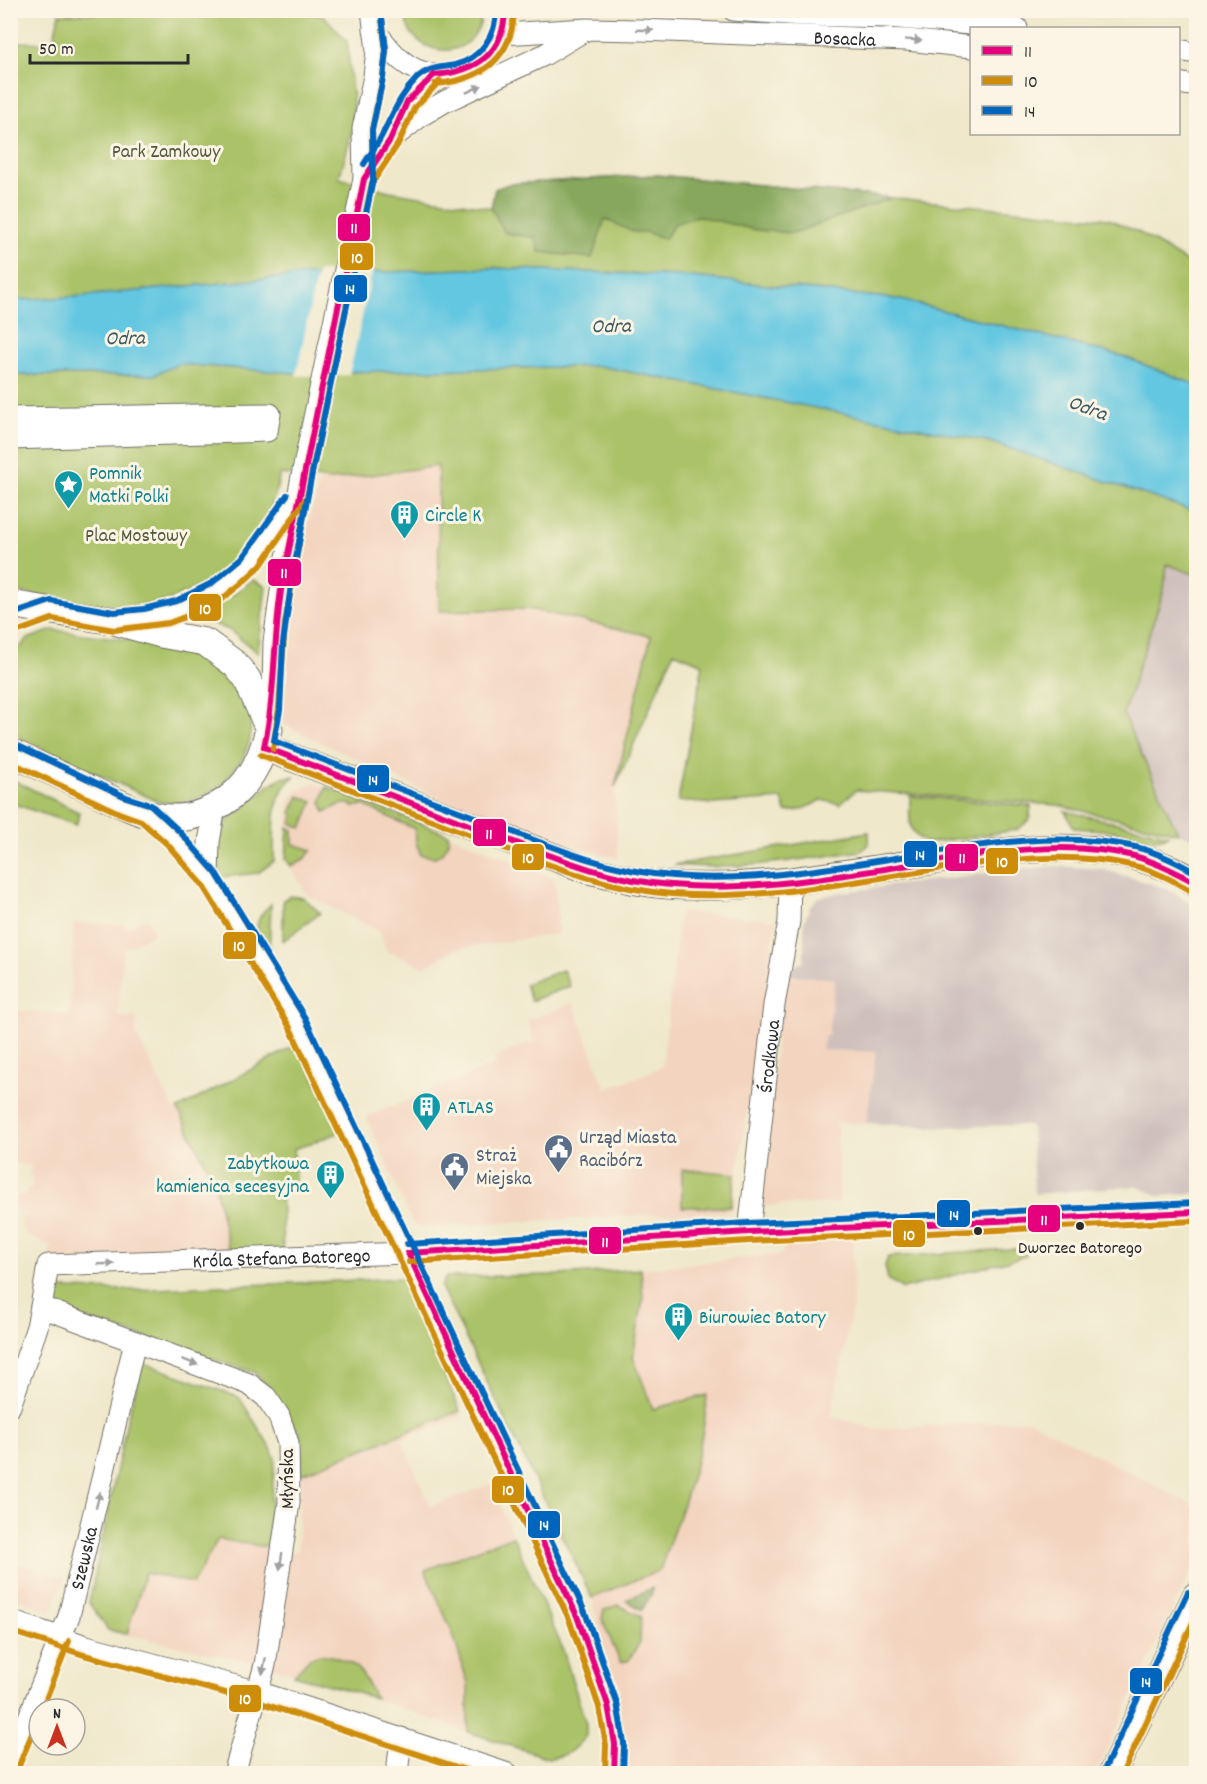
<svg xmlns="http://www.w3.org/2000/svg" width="1207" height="1784" font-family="Dekko,sans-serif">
<rect width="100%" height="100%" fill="#fcf5e5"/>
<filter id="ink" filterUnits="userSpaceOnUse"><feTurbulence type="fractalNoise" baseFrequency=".0167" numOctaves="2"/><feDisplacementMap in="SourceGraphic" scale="12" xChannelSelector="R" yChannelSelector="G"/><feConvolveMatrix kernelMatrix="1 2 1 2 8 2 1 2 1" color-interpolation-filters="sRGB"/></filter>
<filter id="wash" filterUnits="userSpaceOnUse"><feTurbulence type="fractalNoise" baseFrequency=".008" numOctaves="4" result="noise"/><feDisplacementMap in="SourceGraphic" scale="24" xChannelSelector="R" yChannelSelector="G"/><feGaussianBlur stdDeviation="1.35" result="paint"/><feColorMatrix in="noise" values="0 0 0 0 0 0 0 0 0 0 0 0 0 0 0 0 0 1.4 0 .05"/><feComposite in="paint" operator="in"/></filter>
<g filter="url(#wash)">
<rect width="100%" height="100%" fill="#efe8cb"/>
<path fill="#f3d4bf" d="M438,466L439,611L529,610L651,636L615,787L618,859L495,822L441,799L280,723L282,672L289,597L295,568L321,479L331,480Z
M313,783L448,834L555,879L559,934L455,949L424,967L387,951L379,931L307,895L286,859L289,802L296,791Z
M680,912L776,920L732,1211L420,1227L413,1224L366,1117L496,1064L494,1057L534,1041L527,1020L573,1003L606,1089L662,1067Z
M147,918L155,933L123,949L118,1016L137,1018L136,1034L174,1109H178L213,1182L230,1254L49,1260L51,1245L37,1241L25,1234L26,1232L20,1227L22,1216L27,1215V1213L20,1214L15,1206L17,1195L26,1196L27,1188H31L33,1178L29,1177L31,1166L11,1163L10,1009L69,1015L74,923L125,925V929Z
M783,974L835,979L828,1035H825L823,1050L876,1052L866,1124L837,1122L840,1203L760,1206Z
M853,1234V1304L831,1416L874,1429L1029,1420L1196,1507V1560L1096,1773H627V1742L592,1598L660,1570L700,1452L706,1416L707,1395L653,1409L633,1357L643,1299L641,1269L783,1254V1243Z
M459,1411L462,1417L402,1440L430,1507L491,1484L513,1536L425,1570L459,1649L467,1672L472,1707L468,1732L375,1699L265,1665L127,1635L144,1573L193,1582L218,1539L297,1552L301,1473Z
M14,1562L64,1578L52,1611L11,1597V1572Z"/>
<path fill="#cfc0bb" d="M1167,563L1196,576V839L1178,833L1123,714L1164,589Z
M1053,866L1102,869L1166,888L1196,906V1193L1160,1196L1136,1186L1034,1194L1031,1125L932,1127L866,1123L876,1052L822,1050L825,1035H828L835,979L783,974L804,961V922L810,907L817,898L837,893L994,872Z"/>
<path fill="#aac268" stroke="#6a764a" stroke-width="1.5" d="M294,11L324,16L347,41L355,122L339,178L389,191L491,208L495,189L509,184L657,175L1109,219L1140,233L1196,268V385L1122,356L897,299L683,276L493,268L308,275L72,297L11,300V42L53,43L59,14Z
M405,11H471L481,22C478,29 474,37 468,42C449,58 416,49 407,25C406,21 406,15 405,11Z
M179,364L295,373L599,366L987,441L1196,512V575L1167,564L1164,589L1123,714L1178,833L1057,805L856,790L840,804L822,800L801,810L786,812L782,799L714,804L678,801L703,664L674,652L615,787L651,636L529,609L439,611L438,466L331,480L280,474C272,513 259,548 226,571C218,577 207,582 198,587C183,595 164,603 147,605C107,610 51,597 11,591V375H154Z
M253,580L266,586L258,653L229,630L200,618Z
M52,630L196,648L230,671L251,715L250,740L243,758L221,786L202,797L175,803L159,802L21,739L11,728V655L28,639Z
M295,776C269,794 275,833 274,861L258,873L221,877L216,860L222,826L268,786L281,778Z
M11,779L80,813L76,825L11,803Z
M327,787L448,834C450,845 444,853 435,857L421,855L416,843L415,829L363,805L354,807C346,799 334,808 325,812L321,802Z
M299,796L313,802L302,828L291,823L294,815L291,813Z
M910,796L1031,806L1029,820L1017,830L928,843C905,834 910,818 910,796Z
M1065,811L1169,835C1151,844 1136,835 1117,832C1103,829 1088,829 1074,828Z
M288,828L293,830V844L312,850L306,858L291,866L286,859Z
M869,832V844L861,851C799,860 737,871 674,865Z
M290,896L304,898L320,913L283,941V900Z
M271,904V905L269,952C256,931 250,923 271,904Z
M563,970L570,986L531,1001L525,984Z
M298,1044L341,1132L294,1149L295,1184H281L283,1252L230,1254L214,1181L178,1109Z
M682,1169L735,1174L731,1207H682Z
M1025,1248L1026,1256L903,1289L888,1279L885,1266L888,1257Z
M641,1269L643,1299L633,1357L653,1409L707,1395C704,1456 679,1513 660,1570L592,1598L441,1287L446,1277L560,1275Z
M404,1278L460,1411L300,1474V1435L256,1373L48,1307L51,1289L134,1290Z
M143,1363L239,1397L271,1448L275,1459L267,1547L218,1539L193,1583L145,1573L127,1634L108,1630L89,1603L128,1416Z
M513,1536L562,1647L586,1724V1736C573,1750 569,1756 549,1758L468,1732V1684L453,1634L425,1570Z
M617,1605L641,1616L640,1642L628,1661L620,1662L602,1619L604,1610Z
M321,1654C356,1660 361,1668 375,1698L294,1675L310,1658Z"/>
<path fill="#87a85c" stroke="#596a44" stroke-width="1.5" d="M657,175L892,198L793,233L756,230L697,216L674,224L665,239L646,232H633L605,219L592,258L539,252L536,238L505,233L491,208L495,189L509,184Z
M652,1588V1593L642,1610L626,1600Z"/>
<path fill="#64c7e1" stroke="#487986" stroke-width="1.5" d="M493,268L683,276L897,299L1122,356L1196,385V512L987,441L599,366L295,373L179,364L154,375H11V300L72,297L308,275Z"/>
<path fill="#efe8cb" d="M373,269L349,375L296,376L317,272Z"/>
</g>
<g filter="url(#ink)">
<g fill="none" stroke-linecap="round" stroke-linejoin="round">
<defs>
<g id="minor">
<path d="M733,10L802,15L888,17L1017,28"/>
<path d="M374,29C387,47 401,65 422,72C461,85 509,54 505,10"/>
<path id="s1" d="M503,34L587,29L641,30L907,40L972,47"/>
<path d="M1178,50L1196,53"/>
<path d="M1178,83L1196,86"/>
<path d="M390,140L422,115L444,102L544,55L584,31"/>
<path d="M364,179L390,140L407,102L434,75"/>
<path d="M10,418L270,414L267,431L10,439"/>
<path d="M123,620C170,619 218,599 250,564C267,545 280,521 295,500"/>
<path d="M269,728L273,690L274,642L282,584L303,471L364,179L363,129L374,76L377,50L372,10"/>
<path d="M146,813L173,838L208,878L297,1022L324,1077L577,1616L608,1705L615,1744L614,1774"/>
<path d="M208,878L209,842L215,807"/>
<path id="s2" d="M749,1232L774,1005L789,921L790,881"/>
<path d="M10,1406L37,1327L41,1307"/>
<path d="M10,1621L86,1646L258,1692L508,1774"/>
<path id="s3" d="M10,1765L69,1616L135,1342"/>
<path id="s4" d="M234,1774L265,1665L289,1503L288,1443L279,1416L266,1397L249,1384L41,1307L48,1265L408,1253L749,1232L1049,1220L1196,1212"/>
<path d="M397,1774L401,1738"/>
</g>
<path id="major" d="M10,604L114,621L161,634L205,642L235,664L247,679L269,729C263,756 251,782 228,799C210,812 190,819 168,818C142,816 117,802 94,791C66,778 38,765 10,752
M264,747L588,870C605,873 621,878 637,881C686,890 743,886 791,881C838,875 884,868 931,861C1017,849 1119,832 1196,883
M1112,1774L1196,1596"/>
</defs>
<use href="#minor" stroke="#706d63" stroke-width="23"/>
<use href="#major" stroke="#706d63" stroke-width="29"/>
<use href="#minor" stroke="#fff" stroke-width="21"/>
<use href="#major" stroke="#fff" stroke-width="27"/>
<defs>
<path id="bus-1" d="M434,75C475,72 504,55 505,10
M264,747C337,775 409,802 482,830C544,853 604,880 671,885C766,893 862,871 956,858C1014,849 1076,842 1134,856C1156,862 1176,872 1196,883
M264,747C276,693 273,638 282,584L364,179L390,140L407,102L434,75
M408,1253L749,1232L1196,1212
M408,1253L577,1616L608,1705L615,1744L614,1774"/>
<path id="bus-2" d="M435,84C481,80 513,59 514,10
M373,162L372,130L383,78L386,50L381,10
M13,633L52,619L114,630L169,623L195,613L222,599L242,583L261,565L307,497L372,183L398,144L415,107L440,81
M273,749L279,708L285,624L305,508
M261,755C333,783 406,810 478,838C542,862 604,889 672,894C766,901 860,880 951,867C1011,859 1071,852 1130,865C1152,869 1172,880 1192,891
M10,762L119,813L141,821L167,844L201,883L289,1026L569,1619L599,1707L606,1745L605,1774
M409,1262L749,1241L1196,1221
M10,1631L84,1655L255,1701L478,1774
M42,1709L69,1641
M18,1768L39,1717
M1122,1774L1196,1616"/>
<path id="bus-3" d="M381,10L386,50L383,78L372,130L373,180L312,473L291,585L283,643L280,710L274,741C344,768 415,795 485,821C546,845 606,871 673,876C766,884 861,862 954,849C1013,840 1075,834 1135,847C1157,852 1177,862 1196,873
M364,164C370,154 378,144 383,133C394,112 400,95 417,78C429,67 440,68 455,65C480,59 496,36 496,10
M10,615L51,601L114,612L144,609L176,601L212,583L242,558L287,495
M14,744L126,797L151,805L180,832L216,873L305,1018L585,1612L617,1703L624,1743L623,1774
M407,1244L748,1223L1196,1203
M1104,1770L1188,1592"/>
</defs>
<use href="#bus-1" stroke="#fcf5e5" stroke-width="10"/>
<use href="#bus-2" stroke="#fcf5e5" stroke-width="10"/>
<use href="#bus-3" stroke="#fcf5e5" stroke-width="10"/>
<use href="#bus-1" stroke="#e5007d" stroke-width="6"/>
<use href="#bus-2" stroke="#ce8d09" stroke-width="6"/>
<use href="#bus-3" stroke="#0065bd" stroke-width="6"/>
</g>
<defs><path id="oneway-solid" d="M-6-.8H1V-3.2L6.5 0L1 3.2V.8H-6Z" transform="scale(1.5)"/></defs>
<g fill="#a0a0a0">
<use href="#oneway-solid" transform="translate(645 30) rotate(2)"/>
<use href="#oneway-solid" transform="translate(913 40) rotate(4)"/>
<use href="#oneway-solid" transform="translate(474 89) rotate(-25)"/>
<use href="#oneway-solid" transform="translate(106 1264) rotate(-2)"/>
<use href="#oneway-solid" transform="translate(190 1362) rotate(20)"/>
<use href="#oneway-solid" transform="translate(98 1500) rotate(-76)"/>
<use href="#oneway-solid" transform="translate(281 1561) rotate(98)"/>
<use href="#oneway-solid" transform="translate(264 1666) rotate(102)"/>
</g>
</g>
<defs>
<symbol id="sight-pin" viewBox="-11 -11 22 30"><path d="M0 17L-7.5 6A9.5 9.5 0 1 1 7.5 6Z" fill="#0f9aa8" stroke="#fcf5e5"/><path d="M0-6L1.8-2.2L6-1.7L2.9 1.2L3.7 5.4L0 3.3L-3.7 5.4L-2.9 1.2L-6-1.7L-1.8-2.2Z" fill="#fff"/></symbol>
<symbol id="building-pin" viewBox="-11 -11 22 30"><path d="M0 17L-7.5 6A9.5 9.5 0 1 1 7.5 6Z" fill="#0f9aa8" stroke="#fcf5e5"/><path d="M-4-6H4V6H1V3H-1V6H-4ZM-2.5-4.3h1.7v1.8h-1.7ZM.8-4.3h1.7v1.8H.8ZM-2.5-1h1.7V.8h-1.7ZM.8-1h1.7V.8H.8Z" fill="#fff"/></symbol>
<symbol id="civic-pin" viewBox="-11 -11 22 30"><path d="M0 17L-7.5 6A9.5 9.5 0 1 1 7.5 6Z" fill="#5c6f8a" stroke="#fcf5e5"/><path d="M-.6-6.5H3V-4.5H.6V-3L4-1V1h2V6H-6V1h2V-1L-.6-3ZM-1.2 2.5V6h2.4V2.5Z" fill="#fff"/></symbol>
</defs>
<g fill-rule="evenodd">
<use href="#sight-pin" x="52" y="468" width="33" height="45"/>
<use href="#building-pin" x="388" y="498" width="33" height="45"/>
<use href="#building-pin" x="410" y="1090" width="33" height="45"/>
<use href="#civic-pin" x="542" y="1132" width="33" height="45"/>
<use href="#civic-pin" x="438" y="1150" width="33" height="45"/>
<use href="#building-pin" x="314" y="1158" width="33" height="45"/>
<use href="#building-pin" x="662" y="1300" width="33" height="45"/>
</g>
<g fill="#2b2b2b" stroke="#fcf5e5" stroke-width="2">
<circle cx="1080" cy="1226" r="5"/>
<circle cx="978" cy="1231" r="5"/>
</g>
<g text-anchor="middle" stroke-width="6" stroke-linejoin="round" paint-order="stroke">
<g font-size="18" fill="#2b2b2b" stroke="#fcf5e5">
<text x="1080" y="1253">Dworzec Batorego</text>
</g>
<g font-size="20" fill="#2b2b2b" stroke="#fcf5e5">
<text dy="7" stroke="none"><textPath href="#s1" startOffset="342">Bosacka</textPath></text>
<text dy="7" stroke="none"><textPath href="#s2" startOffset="177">Środkowa</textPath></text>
<text dy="7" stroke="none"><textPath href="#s4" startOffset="908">Króla Stefana Batorego</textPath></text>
<text transform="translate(286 1479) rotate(-90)" y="7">Młyńska</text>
<text dy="7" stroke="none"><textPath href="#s3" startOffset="220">Szewska</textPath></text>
</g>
<g font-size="20" fill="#51583d" stroke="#fcf5e5">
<text x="166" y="157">Park Zamkowy</text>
<text x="136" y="541">Plac Mostowy</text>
</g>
<g font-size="20" fill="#0d838f" stroke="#fcf5e5" text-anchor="start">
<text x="89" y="479">Pomnik<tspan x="89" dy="23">Matki Polki</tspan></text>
<text x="425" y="521">Circle K</text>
<text x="447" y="1113">ATLAS</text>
<text x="309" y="1169" text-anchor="end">Zabytkowa<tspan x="309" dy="23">kamienica secesyjna</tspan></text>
<text x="699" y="1323">Biurowiec Batory</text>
</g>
<g font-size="20" fill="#4e5e75" stroke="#fcf5e5" text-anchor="start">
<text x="579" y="1143">Urząd Miasta<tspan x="579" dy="23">Racibórz</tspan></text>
<text x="476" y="1161">Straż<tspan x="476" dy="23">Miejska</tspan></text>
</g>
<g font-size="21" font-style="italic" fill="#3c5a62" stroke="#fcf5e5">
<text transform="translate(611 325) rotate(-1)" y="7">Odra</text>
<text transform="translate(125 337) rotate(-1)" y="7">Odra</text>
<text transform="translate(1088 407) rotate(20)" y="7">Odra</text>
</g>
</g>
<g stroke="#fcf5e5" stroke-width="2">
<rect x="337" y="213" width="34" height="29" rx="6" fill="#e5007d"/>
<rect x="339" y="242" width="35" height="29" rx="6" fill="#ce8d09"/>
<rect x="333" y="274" width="35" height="29" rx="6" fill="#0065bd"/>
<rect x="267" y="558" width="35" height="29" rx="6" fill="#e5007d"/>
<rect x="188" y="593" width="34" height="29" rx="6" fill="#ce8d09"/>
<rect x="356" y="764" width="34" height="29" rx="6" fill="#0065bd"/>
<rect x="472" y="818" width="35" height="29" rx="6" fill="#e5007d"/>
<rect x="903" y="840" width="35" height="28" rx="6" fill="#0065bd"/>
<rect x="511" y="843" width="34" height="28" rx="6" fill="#ce8d09"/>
<rect x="944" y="843" width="35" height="29" rx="6" fill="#e5007d"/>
<rect x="985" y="847" width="34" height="28" rx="6" fill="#ce8d09"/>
<rect x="222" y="931" width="35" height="29" rx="6" fill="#ce8d09"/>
<rect x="936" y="1199" width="35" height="29" rx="6" fill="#0065bd"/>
<rect x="1027" y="1204" width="34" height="29" rx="6" fill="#e5007d"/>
<rect x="892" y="1219" width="34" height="29" rx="6" fill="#ce8d09"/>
<rect x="588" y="1226" width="34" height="29" rx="6" fill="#e5007d"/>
<rect x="491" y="1475" width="34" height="29" rx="6" fill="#ce8d09"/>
<rect x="527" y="1510" width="34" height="29" rx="6" fill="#0065bd"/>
<rect x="1129" y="1667" width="34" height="28" rx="6" fill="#0065bd"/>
<rect x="228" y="1684" width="34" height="29" rx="6" fill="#ce8d09"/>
</g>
<g font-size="16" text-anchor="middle" font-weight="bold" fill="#fff">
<text x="354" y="233">11</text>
<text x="357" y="263">10</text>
<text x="350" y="294">14</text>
<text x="284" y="578">11</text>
<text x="205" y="614">10</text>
<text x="373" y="785">14</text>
<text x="489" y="839">11</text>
<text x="920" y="860">14</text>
<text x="528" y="863">10</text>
<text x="962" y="863">11</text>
<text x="1002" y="867">10</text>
<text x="239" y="951">10</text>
<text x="954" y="1220">14</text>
<text x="1044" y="1225">11</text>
<text x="909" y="1240">10</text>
<text x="605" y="1247">11</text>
<text x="508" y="1495">10</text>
<text x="544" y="1530">14</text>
<text x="1146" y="1687">14</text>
<text x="245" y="1704">10</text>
</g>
<rect width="1207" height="1784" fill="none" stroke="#fcf5e5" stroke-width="36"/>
<rect x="970" y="27" width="210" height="108" fill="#fcf5e5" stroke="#a8a49b" stroke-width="1.5"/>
<rect x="982" y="46" width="30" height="9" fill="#e5007d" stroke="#a8a49b" stroke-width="1.5"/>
<text x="1024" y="57" font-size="18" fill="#2b2b2b">11</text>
<rect x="982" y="76" width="30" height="9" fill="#ce8d09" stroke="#a8a49b" stroke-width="1.5"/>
<text x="1024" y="87" font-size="18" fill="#2b2b2b">10</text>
<rect x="982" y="106" width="30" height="9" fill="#0065bd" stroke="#a8a49b" stroke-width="1.5"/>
<text x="1024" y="117" font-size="18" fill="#2b2b2b">14</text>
<g transform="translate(57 1727)"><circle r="28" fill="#fcf5e5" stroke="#a8a49b" stroke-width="1.5"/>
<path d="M0-4.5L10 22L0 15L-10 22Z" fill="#c8321e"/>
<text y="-9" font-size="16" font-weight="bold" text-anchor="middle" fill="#2b2b2b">N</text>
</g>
<path d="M30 54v9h158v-9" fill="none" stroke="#2b2b2b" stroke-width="3"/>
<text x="39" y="54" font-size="18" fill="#2b2b2b" stroke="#fcf5e5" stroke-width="4.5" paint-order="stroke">50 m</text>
</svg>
